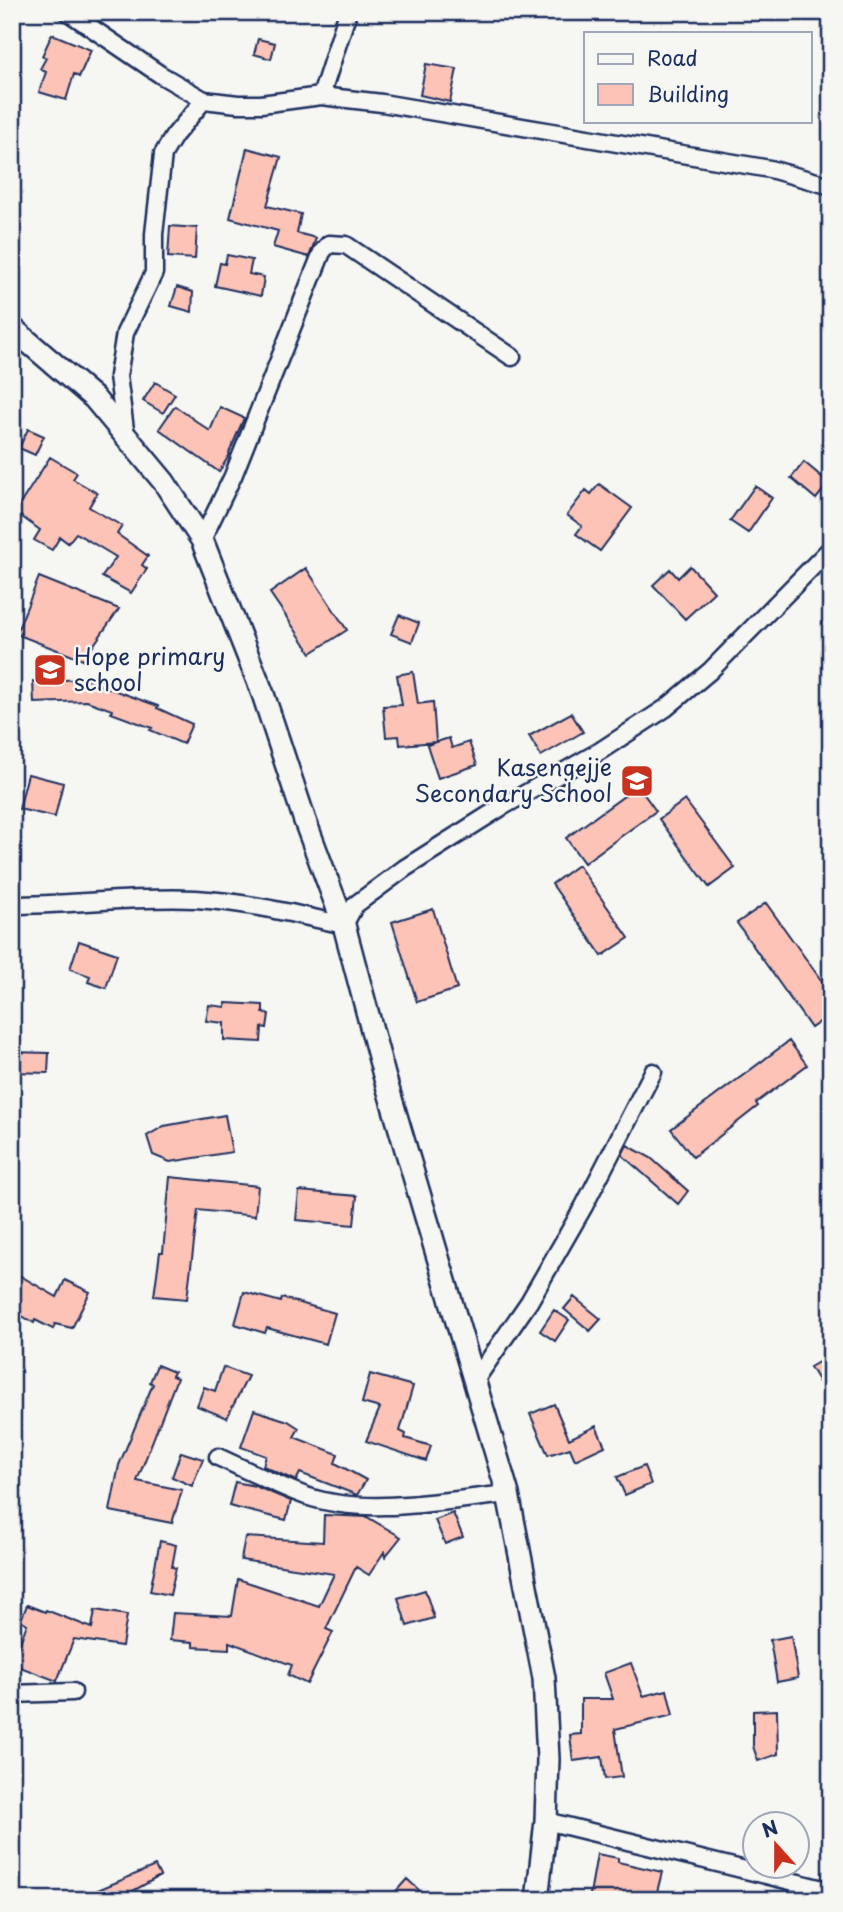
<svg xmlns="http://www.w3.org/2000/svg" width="843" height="1912" font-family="'Playpen Sans',sans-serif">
<rect width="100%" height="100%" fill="#f6f6f2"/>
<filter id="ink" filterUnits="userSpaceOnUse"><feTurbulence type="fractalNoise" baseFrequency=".0143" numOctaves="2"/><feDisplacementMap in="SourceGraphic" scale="14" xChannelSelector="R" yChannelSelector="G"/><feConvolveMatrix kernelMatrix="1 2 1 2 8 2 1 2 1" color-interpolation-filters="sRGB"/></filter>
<g filter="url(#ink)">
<path fill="#fdc3b6" stroke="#1b2f5e" stroke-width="2" d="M52,34L91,50L79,77L74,74L66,100L39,92L46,72L40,69L46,58L42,56Z
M258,39L275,43L271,59L254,54Z
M426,64L457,69L450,102L420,95Z
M247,148L281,157L267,206L301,214L297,233L316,238L309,257L273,247L278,231L230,218Z
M170,226L197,228L195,259L168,257Z
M227,255L252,260L249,274L264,277L261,296L215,286L220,263L225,264Z
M177,287L193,292L192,312L171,306Z
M155,382L175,394L163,413L143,401Z
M175,406L210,431L220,407L244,418L229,453L230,454L219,472L159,429Z
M28,429L44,436L35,455L19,448Z
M50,457L77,473L73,479L97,493L89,507L122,526L117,534L148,556L142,565L147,569L131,593L102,577L116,557L76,533L68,543L60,537L52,550L34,540L40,530L15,512Z
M804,462L829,483L816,499L791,478Z
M599,484L632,508L600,551L576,534L582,526L567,515L586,490L591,494Z
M755,486L772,498L748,533L730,521Z
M690,566L714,592L685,619L653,585L670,569L678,578Z
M306,568L347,630L311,653L270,593Z
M39,577L119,609L83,660L16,634Z
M399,615L419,623L412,642L391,634Z
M413,672L418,704L433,702L436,742L400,745L399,736L386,737L383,706L402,705L397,675Z
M90,679L91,682L158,706L157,708L192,724L183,744L150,730L152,728L111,713L112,710L87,701L34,703L33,681Z
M571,713L583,732L541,756L529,736Z
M449,738L452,748L469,742L477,765L438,778L427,745Z
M28,774L63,783L55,817L19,809Z
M638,786L656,811L584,863L566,838Z
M685,800L735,868L709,887L659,819Z
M578,865L629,938L602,956L552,884Z
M766,903L831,994V1014L811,1028L737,923Z
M433,909L457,989L417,1002L392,922Z
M79,941L117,954L106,988L88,982L90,976L70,969Z
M226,1003L263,1005V1013L269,1014L267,1028L262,1027L261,1042L224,1040V1023L206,1021L209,1005L225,1007Z
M789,1041L807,1065L756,1103L758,1106L693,1157L671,1129Z
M12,1052L49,1053L48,1073L12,1072Z
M225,1115L232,1152L170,1162L153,1155L147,1136L164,1126Z
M627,1145L651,1158L688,1191L678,1204L622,1155Z
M170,1177L258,1186L255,1216L198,1210L187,1299L154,1296L160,1252H163Z
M299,1191L357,1196L354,1225L296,1220Z
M12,1271L57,1297L65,1280L90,1292L72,1328L55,1324L53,1329L35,1320L34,1323L12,1310Z
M244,1292L281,1302L282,1298L335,1313L326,1344L267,1328L265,1333L235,1324Z
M574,1297L601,1319L590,1331L564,1309Z
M554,1310L569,1320L555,1341L540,1331Z
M831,1355V1375L819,1382L810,1367Z
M157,1365L174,1372L172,1376L177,1378L137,1481L182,1490L172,1523L110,1511L119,1465L153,1384L150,1382Z
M223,1367L248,1376L227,1418L197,1406L204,1387L215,1391Z
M370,1374L413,1386L400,1431L406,1434L405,1438L431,1446L426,1461L366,1441L380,1408L362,1403Z
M554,1404L569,1439L596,1426L605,1446L575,1460L570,1448L548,1455L530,1414Z
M254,1410L288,1421L299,1428L294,1437L338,1454L335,1463L366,1480L357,1495L300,1473L296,1481L263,1466L266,1456L241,1447Z
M181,1452L203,1459L192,1486L172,1477Z
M644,1466L651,1484L625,1495L617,1477Z
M235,1482L255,1486L291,1501L286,1520L229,1506Z
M453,1513L463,1537L445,1544L435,1520Z
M324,1515L367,1517L401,1537L385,1557L384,1552L369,1575L356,1567L326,1629L333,1632L307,1684L288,1675L292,1665L229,1642V1649L193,1647V1642L170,1640L173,1613L232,1616L238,1579L319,1606L334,1574L241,1560L245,1537L323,1542Z
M160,1541L176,1545L172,1567L176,1568L170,1595L150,1591Z
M425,1590L434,1618L407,1626L398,1598Z
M27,1605L45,1612L46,1610L92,1628L95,1610L127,1615L122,1646L74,1639L57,1681L12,1664L27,1624L21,1620Z
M791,1636L798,1678L777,1682L770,1640Z
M631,1663L643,1696L667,1690L673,1715L615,1729L622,1777L605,1779L602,1757L573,1761L570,1735L581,1734V1699H613L604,1673Z
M777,1710L778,1754L758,1761L753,1746V1711Z
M597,1854L618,1858V1862L662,1872L655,1900H589Z
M155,1866L160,1876L131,1892L134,1900H74Z
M407,1879L419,1890L410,1900H388Z"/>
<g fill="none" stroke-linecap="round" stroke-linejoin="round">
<defs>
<path id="minor" d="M68,12L161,75L204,100L238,104H261L321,96L382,103L770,169L831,186
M321,96L348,12
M126,437L118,376L125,333L154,273V234L163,154L174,136L204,100
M202,540L233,476L322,252L329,244L346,245L512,357
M12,905C73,905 134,896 196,899C246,902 295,914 344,925L355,905L405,868L500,808L600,751L666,708L710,671L831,548
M476,1379L529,1302L584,1206L653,1072
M218,1457C247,1470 276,1485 306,1496C366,1517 446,1500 508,1494
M12,1694L73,1692
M546,1821L831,1891"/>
<path id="tertiary" d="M12,328L94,398L164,482L202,540L263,694L305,821L344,925L384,1075L508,1494L544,1678L548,1759L546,1821L537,1900"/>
</defs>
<use href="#minor" stroke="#1b2f5e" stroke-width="21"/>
<use href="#tertiary" stroke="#1b2f5e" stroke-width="26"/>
<use href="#minor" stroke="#f6f6f2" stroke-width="16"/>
<use href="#tertiary" stroke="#f6f6f2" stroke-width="21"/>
</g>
</g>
<defs>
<symbol id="school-square" viewBox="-11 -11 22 22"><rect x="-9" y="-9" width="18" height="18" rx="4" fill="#c8321e" stroke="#f6f6f2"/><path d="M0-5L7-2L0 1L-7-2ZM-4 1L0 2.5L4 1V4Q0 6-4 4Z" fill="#fff"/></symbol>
</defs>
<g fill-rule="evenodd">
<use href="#school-square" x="31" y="651" width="38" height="38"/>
<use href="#school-square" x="618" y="762" width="38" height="38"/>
</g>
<g text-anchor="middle" stroke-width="5" stroke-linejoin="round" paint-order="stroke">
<g font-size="23" fill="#1b2f5e" stroke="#f6f6f2" text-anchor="start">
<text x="74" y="665">Hope primary<tspan x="74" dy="26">school</tspan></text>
<text x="612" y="776" text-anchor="end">Kasengejje<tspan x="612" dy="26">Secondary School</tspan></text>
</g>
</g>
<rect width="843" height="1912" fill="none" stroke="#f6f6f2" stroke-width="42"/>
<rect x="21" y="21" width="801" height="1870" fill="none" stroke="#1b2f5e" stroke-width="2.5" filter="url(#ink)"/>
<rect x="584" y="32" width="228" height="91" fill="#f6f6f2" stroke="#9ea6b7" stroke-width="2"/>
<rect x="598" y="54" width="35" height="10" fill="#f6f6f2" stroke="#9ea6b7" stroke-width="2"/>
<text x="647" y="66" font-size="21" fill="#1b2f5e">Road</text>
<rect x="598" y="84" width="35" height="21" fill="#fdc3b6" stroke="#9ea6b7" stroke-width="2"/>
<text x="647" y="102" font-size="21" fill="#1b2f5e">Building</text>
<g transform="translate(776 1845) rotate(339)"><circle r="33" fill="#f6f6f2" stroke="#9ea6b7" stroke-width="2"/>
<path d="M0-5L12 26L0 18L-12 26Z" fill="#c8321e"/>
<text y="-10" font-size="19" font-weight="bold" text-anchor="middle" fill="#1b2f5e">N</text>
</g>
</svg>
